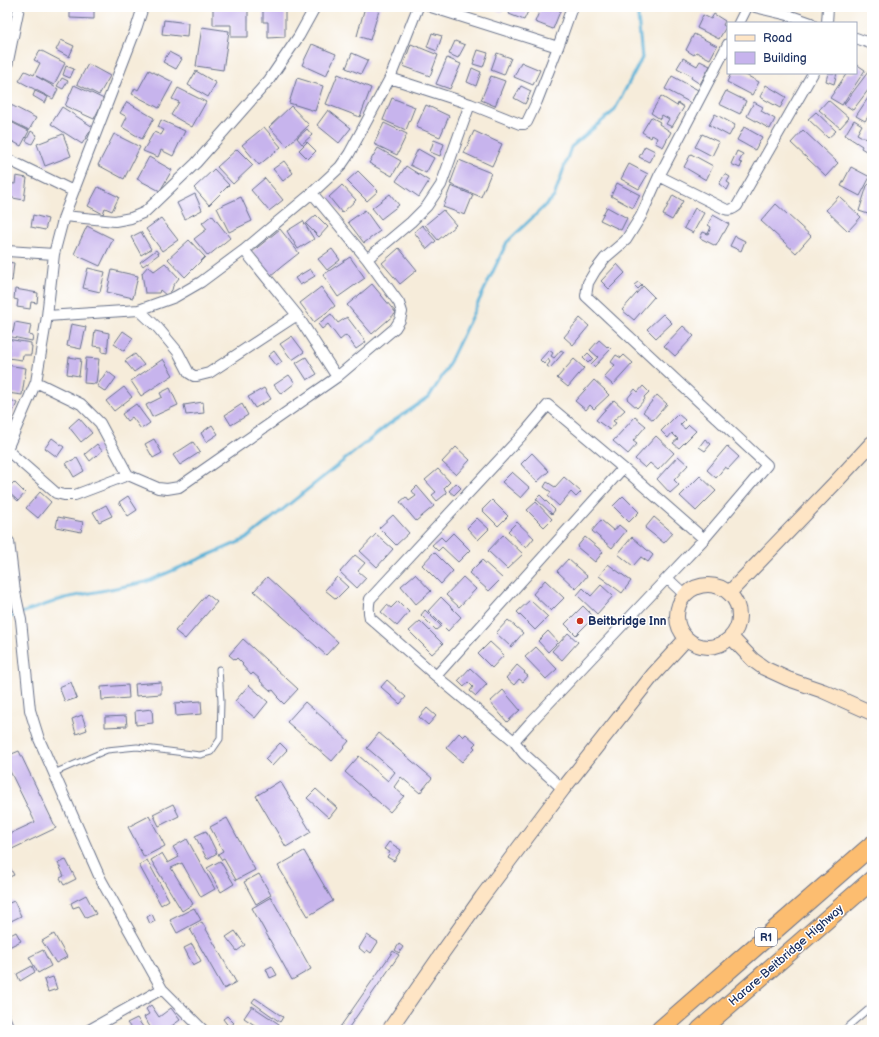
<svg xmlns="http://www.w3.org/2000/svg" width="879" height="1037" font-family="'Balsamiq Sans',sans-serif">
<rect width="100%" height="100%" fill="#fff"/>
<filter id="ink" filterUnits="userSpaceOnUse"><feTurbulence type="fractalNoise" baseFrequency=".025" numOctaves="2"/><feDisplacementMap in="SourceGraphic" scale="8" xChannelSelector="R" yChannelSelector="G"/><feConvolveMatrix kernelMatrix="1 2 1 2 8 2 1 2 1" color-interpolation-filters="sRGB"/></filter>
<filter id="wash" filterUnits="userSpaceOnUse"><feTurbulence type="fractalNoise" baseFrequency=".012" numOctaves="4" result="noise"/><feDisplacementMap in="SourceGraphic" scale="16" xChannelSelector="R" yChannelSelector="G"/><feGaussianBlur stdDeviation="0.9" result="paint"/><feColorMatrix in="noise" values="0 0 0 0 0 0 0 0 0 0 0 0 0 0 0 0 0 1.4 0 .05"/><feComposite in="paint" operator="in"/></filter>
<g filter="url(#wash)">
<rect width="100%" height="100%" fill="#f6ecda"/>
<g fill="none" stroke-linecap="round" stroke-linejoin="round">
<path stroke="#5ab1d7" stroke-width="3" d="M7,618L65,598L146,582L246,539L389,424L429,397L445,372L507,242L554,197L571,147L614,111L642,58L637,7"/>
</g>
<g id="blocks">
<path fill="#c7b4ed" d="M70,7H94V19L70,18Z
M109,7H135V10L109,8Z
M213,7H248V37H231V25H213Z
M263,7H285V37L268,38V22H263Z
M365,7H380L370,40L357,36Z
M488,7H504L502,12Z
M512,7H530L524,20L509,14Z
M541,7H558L561,9L553,29L535,22Z
M714,14L725,21L723,25L726,27L719,39L697,28L703,15L711,19Z
M164,20L188,23L187,37L162,34Z
M202,27L229,31L223,70L196,66Z
M432,33L442,36L437,51L427,47Z
M694,34L717,46L710,59L696,52L694,55L686,50Z
M61,40L74,46L69,57L56,50Z
M455,41L465,45L458,58L449,54Z
M312,44L336,54L326,76L302,65Z
M411,44L438,55L430,76L403,66Z
M40,50L65,63L54,85L36,76L58,89L53,99L19,81L25,71L34,75L40,63L34,60Z
M478,50L488,53L483,67L473,64Z
M169,52L182,59L176,69L163,62Z
M352,53L368,60L361,74L346,68Z
M497,53L511,58L504,75L491,70Z
M447,58L461,64L450,89L436,84Z
M683,58L697,66L700,61L710,66L700,84L691,78L692,76L677,68Z
M521,62L540,70L533,85L514,77Z
M88,64L110,76L99,95L77,84Z
M856,64L865,70L842,105L830,98L847,73H856Z
M66,66L74,69L70,78L63,75Z
M472,68L481,72L476,86L467,82Z
M149,70L173,82L159,108L132,94L135,88L138,90Z
M196,71L216,83L208,97L188,85Z
M868,72L872,75V85L853,110L844,104Z
M731,73H742L759,82L752,95L727,82Z
M828,73H837L834,84L826,81Z
M338,74L371,88L360,117L326,104Z
M491,76L505,81L495,106L481,100Z
M672,76L698,90L691,103L665,89Z
M62,78L68,81L63,89L57,86Z
M297,78L323,86L315,111L289,103Z
M74,85L104,99L94,119L65,106Z
M766,85L786,97L780,108L760,97Z
M521,86L531,91L525,104L514,98Z
M178,88L206,102L192,127L171,115L179,102L172,99Z
M35,91L48,97L45,103L33,96Z
M726,91L746,101L740,114L719,104Z
M872,92V111L865,121L856,116Z
M661,96L677,106L678,103L684,107L672,127L666,124L669,119L662,115L660,119L651,113Z
M392,98L415,107L406,130L383,120Z
M828,100L849,118L840,128L819,110Z
M127,102L154,118L142,139L122,127L127,117L120,113Z
M754,102L763,107L761,111L775,119L770,129L747,116Z
M11,105L36,118L29,130L7,119V113Z
M426,105L449,116L440,137L416,127Z
M291,106L309,125L287,146L269,127Z
M62,107L93,127L82,144L51,124Z
M328,110L351,128L339,143L317,125Z
M816,112L836,131L828,138L808,119Z
M715,114L735,125L729,136L709,125Z
M651,117L660,122L659,124L671,132L663,147L655,143L657,138L652,135L651,138L642,132Z
M161,120L185,131L173,156L161,150L158,157L143,151L154,132L161,135L164,130L158,127Z
M854,120L862,125L857,134L866,139L872,129V147L869,153L861,148L862,146L845,135Z
M9,121L29,131L21,146L8,139L11,134L7,132V124Z
M384,123L407,134L397,155L374,144Z
M264,127L281,147L259,165L242,145Z
M744,127L762,137L755,150L737,140Z
M307,129L312,135L302,144L297,138Z
M803,130L838,163L826,176L791,143Z
M31,131L37,135L32,144L26,141Z
M474,131L502,144L492,166L464,153Z
M63,134L71,156L45,166L37,144Z
M114,134L140,147L124,179L98,165Z
M702,134L719,142L712,156L695,147Z
M434,140L444,144L440,156L430,152Z
M307,142L316,151L308,159L299,150Z
M645,146L655,151L649,162L639,157Z
M378,148L401,161L392,176L369,163Z
M237,149L253,165L233,184L217,167Z
M418,149L434,158L426,173L410,165Z
M737,151L743,154L739,162L742,163L740,168L731,164Z
M691,154L713,166L706,180L684,167Z
M149,157L172,170L160,191L137,179Z
M459,160L491,173L481,197L450,184Z
M284,161L293,173L283,181L273,169Z
M629,164L648,174L639,189L621,179Z
M406,166L429,181L419,197L396,181Z
M851,167L870,177L860,196L841,186Z
M214,169L229,185L209,205L194,188Z
M358,171L378,191L367,201L347,181Z
M725,174L730,177L727,182L730,184L727,190L719,184Z
M16,176L27,178L24,200L7,197V183L15,184Z
M265,178L283,200L269,211L251,190Z
M872,181V200L868,214L859,211L867,186Z
M617,183L640,195L633,208L611,196Z
M342,185L356,200L342,213L329,197Z
M451,186L473,195L465,215L443,207Z
M98,187L119,197L112,211L105,208L103,214L88,206Z
M195,194L202,210L185,219L177,203Z
M390,194L399,205L381,219L372,208Z
M673,195L683,201L672,220L663,215Z
M839,196L861,217L848,231L826,210Z
M241,197L252,221L229,232L217,208Z
M776,204L811,236L796,253L761,221Z
M607,207L627,218L621,230L600,220Z
M695,208L704,213L693,233L684,228Z
M365,210L380,231L364,243L348,222Z
M443,210L456,225L438,240L425,225Z
M33,215L48,219L45,230L31,227Z
M212,215L230,238L208,256L194,239L207,229L202,223Z
M316,215L328,227L319,237L306,224Z
M713,215L729,224L724,233H723L716,246L700,238L703,232L708,234L711,227L708,225Z
M161,218L178,240L162,251L146,229Z
M303,221L314,239L298,249L287,231Z
M422,225L436,241L427,249L414,232Z
M87,226L113,239L100,266L74,254Z
M280,229L299,253L271,275L252,252Z
M141,232L151,249L141,255L131,237Z
M735,236L745,241L741,251L730,246Z
M189,240L205,257L185,277L168,259Z
M399,248L417,270L400,284L382,263Z
M332,249L340,260L327,270L318,259Z
M156,250L159,254L143,266L140,262Z
M350,257L365,278L338,297L323,275Z
M7,262L14,263L12,281L7,280Z
M165,263L179,278L173,286L172,290L167,296L160,290L159,293H145L142,273L148,266L154,271Z
M617,264L625,273L609,289L601,281Z
M88,268L105,272L100,292L83,288Z
M310,269L315,276L300,285L295,278Z
M112,270L138,276L133,298L107,292Z
M638,282L642,285L638,289L634,285Z
M372,284L396,313L372,334L347,305Z
M643,286L654,297L634,320L622,310Z
M321,287L335,306L314,322L300,303Z
M15,289L38,293L37,303L31,302L30,309L17,307L18,300L14,299Z
M331,314L338,323L347,317L366,342L356,349L346,335L340,340L328,324L322,329L318,324Z
M663,314L672,323L656,338L647,329Z
M580,318L589,326L573,345L564,337Z
M15,322L31,325L29,335L33,336L32,341L7,336L8,331L13,332Z
M71,324L86,327L81,349L67,346Z
M683,326L694,336L675,356L664,346Z
M95,330L109,333L107,353L102,352V347L93,346Z
M123,331L133,338L124,351L114,344Z
M292,336L304,352L292,360L280,344Z
M7,339L31,343V346H32L31,355H23L22,360L8,358L10,345H7Z
M599,340L607,347L608,346L611,349L594,367L591,364L598,357L590,350Z
M549,350L553,353L551,356L554,358L561,350L564,352L550,368L547,366L550,362L548,359L544,364L540,360Z
M274,351L282,362L276,366L268,356Z
M588,353L593,358L588,363L583,358Z
M135,354L144,365L134,372L125,361Z
M616,355L621,358L624,355L633,363L613,385L604,377L615,365L611,362Z
M69,357L81,359L79,376L67,374Z
M306,357L317,374L307,380L296,363Z
M86,358L99,359L96,384L84,383Z
M163,359L173,375L141,396L131,381Z
M574,359L584,368L568,387L557,378Z
M7,365L26,368L22,395L7,393Z
M107,371L116,378L106,392L97,386Z
M289,375L295,383L281,394L274,385Z
M594,380L605,390H604L609,395L594,409L590,405L586,410L575,401Z
M643,386L649,392L644,397L645,399L637,408L627,399L635,389L638,392Z
M124,387L132,397L114,411L106,401Z
M170,388L178,405L152,417L146,405L162,397L160,393Z
M264,388L271,399L255,408L248,397Z
M657,395L667,404L653,420L643,412Z
M7,398L17,403L9,421L7,420Z
M614,400L625,410L613,421L616,423L610,430L596,420L602,413Z
M203,402L204,413L186,415L184,405Z
M136,404L150,423L141,429L132,417L127,421L122,414Z
M242,404L248,415L231,425L225,415Z
M678,414L685,420L680,425L685,429L689,425L696,431L679,448L673,443L678,439L672,433L668,438L661,431Z
M635,417L646,426L633,441L637,444L628,454L613,441Z
M79,418L92,433L81,442L69,427Z
M212,425L218,434L206,442L201,433Z
M656,436L674,453L658,470L650,463L645,468L635,459Z
M52,438L64,447L57,457L45,448Z
M154,439L162,453L153,458L145,444Z
M705,439L711,444L705,451L699,447Z
M193,442L200,452L180,465L173,455Z
M97,444L102,451L90,461L85,454Z
M727,446L739,457L728,469L725,467L716,478L707,470Z
M456,447L470,460L456,475L442,462Z
M532,453L549,471L537,482L521,464Z
M678,456L688,465L674,480L679,485L670,493L657,479Z
M77,458L84,471L74,477L66,463Z
M438,469L450,482L444,488L447,493L437,501L432,495L436,492L425,480Z
M512,472L530,488L521,498L502,482Z
M700,476L716,491L696,511L680,496Z
M564,477L581,492L576,497L571,492L559,506L548,496L551,492L544,487L547,482L555,487Z
M14,482L25,493L18,501L7,491V489Z
M456,483L461,488L454,495L449,491Z
M417,486L434,506L416,521L400,502L406,497L409,501L416,496L412,491Z
M40,492L51,502L38,518L26,508Z
M540,495L555,510L552,514L536,499Z
M128,496L137,510L128,516L119,502Z
M623,496L639,512L629,522L613,506Z
M492,500L508,516L498,526L482,510Z
M536,502L552,519L544,527L527,510Z
M106,505L112,516L99,522L93,512Z
M393,515L409,533L396,545L379,528Z
M58,517L83,522L81,532L56,527Z
M654,517L673,533L664,543L645,528Z
M477,518L489,529L478,540L467,528Z
M601,520L614,531L619,525L626,531L612,548L592,531Z
M517,522L534,538L526,548L508,531Z
M453,533L470,550L458,562L442,547L438,551L432,545L441,537L445,541Z
M376,534L393,549L377,567L360,551Z
M503,535L523,554L507,569L488,551Z
M585,537L603,552L595,562L577,547Z
M632,537L653,555L648,562L641,557L633,566L618,554Z
M434,552L453,571L441,584L422,565Z
M355,555L365,563L358,571L366,578L357,588L340,572Z
M568,559L587,576L576,589L557,571Z
M482,560L502,578L489,591L469,573Z
M608,564L631,581L622,593L599,576Z
M415,574L431,591L416,604L401,586Z
M267,577L338,642L326,655L254,591Z
M337,577L348,587L336,599L325,590Z
M463,577L476,589L459,607L446,595Z
M545,580L564,598L551,611L533,594Z
M601,585L613,596L597,614L577,595L583,588L591,596Z
M207,594L217,602L185,639L175,631Z
M441,597L461,617L448,631L428,611Z
M530,600L548,617L535,630L517,612Z
M398,601L409,612L397,626L381,612L387,605L391,608Z
M583,606L594,617L576,635L565,624Z
M425,610L441,626L436,630L421,615Z
M508,620L523,633L511,647L496,633Z
M420,621L443,644L432,654L409,631Z
M548,631L558,642L548,652L538,641Z
M568,633L578,642L562,660L552,651Z
M243,639L298,689L284,704L277,697L278,696L273,690L271,691L260,681L261,680L253,673L251,675L242,665L243,664L237,658L235,660L229,655Z
M490,642L504,655L492,668L478,654Z
M536,647L557,669L546,679L525,657Z
M517,665L525,672L524,673L528,676L523,682L519,679L514,685L506,678Z
M470,668L487,684L476,696L470,691L473,687L468,682L464,687L458,681Z
M387,680L406,697L400,704L381,687Z
M71,682L77,698L65,702L59,687Z
M161,682V694L136,696L135,684Z
M128,685L129,698L102,700L101,687Z
M249,685L268,702L255,718L235,701Z
M503,690L520,710L507,722L490,702Z
M201,701L202,714L176,716L175,703Z
M305,702L349,741L332,761L287,722Z
M427,708L436,716L428,725L419,717Z
M152,709L153,723L136,725L135,711Z
M82,715L87,730L76,734L72,719Z
M126,716L127,726L105,727V717Z
M379,733L432,778L420,793L401,777L394,787L404,796L390,812L345,772L359,756L388,781L395,772L367,748Z
M459,733L463,737L466,734L476,743L473,746L475,748L462,762L446,748Z
M280,743L287,750L272,766L265,759Z
M19,751L56,828L10,850L7,844V835L35,822L7,765V756Z
M280,781L311,832L286,847L256,796Z
M316,789L337,808L329,818L307,798Z
M173,804L179,816L159,826L153,814Z
M149,816L165,846L144,857L128,827Z
M227,818L255,870L236,880L224,859L222,860L218,854L223,851L210,827Z
M206,831L217,853L207,859L195,836Z
M187,839L215,889L201,897L182,863L171,868L193,904L182,911L151,860L162,853L168,863L179,857L173,847Z
M389,842L401,850L394,861L387,857L390,852L384,849Z
M304,851L333,901L308,916L278,866Z
M66,860L76,879L64,885L60,878L64,876L58,863Z
M147,860L169,900L161,905L139,865Z
M220,861L234,884L221,892L207,868Z
M7,862L14,875L7,878Z
M259,874L271,895L256,904L244,882Z
M86,895L96,914L86,918L79,906L73,908L71,903Z
M271,897L311,969L292,980L252,908Z
M14,901L21,916L7,923V904Z
M194,908L201,920L177,933L170,920Z
M152,914L155,921L150,924L147,917Z
M202,922L236,982L224,989L190,929Z
M235,931L245,945L237,951L226,937Z
M16,932L21,941L7,948V937Z
M54,934L67,957L56,963L42,941Z
M367,935L378,942L371,953L367,950L365,953L359,948Z
M192,944L201,961L193,965L184,948Z
M399,944L403,947L399,953L395,950Z
M43,950L51,966L38,973L29,957Z
M393,951L399,955L347,1030H338Z
M32,966L35,972L20,981L17,974Z
M272,966L277,975L270,978L266,969Z
M53,977L57,989L48,992L44,980Z
M255,998L283,1017L280,1022L252,1002Z
M151,1005L159,1017L171,1008L180,1020L166,1030H160L158,1028L155,1030H152L144,1017L149,1014L146,1009Z
M252,1006L279,1024L276,1030H262L244,1018Z
M7,1009L15,1029L12,1030H7Z
M227,1016L234,1023L229,1027L223,1019Z
M137,1018L145,1030H127L131,1028L127,1023Z"/>
</g>
</g>
<g filter="url(#ink)">
<use href="#blocks" fill-opacity="0" stroke="#687189" stroke-width="1"/>
<g fill="none" stroke-linecap="round" stroke-linejoin="round">
<defs>
<path id="lane" d="M54,773L107,750L137,747L200,755L211,752L220,739L221,701L219,669
M844,1030L872,1006"/>
<path id="street" d="M143,7L137,26L64,216L115,221L131,218L145,212L196,163L269,80L299,36L315,7
M431,7L558,47
M755,7L788,15L811,23
M739,23L747,7
M827,23L828,7
M856,38L872,44
M728,44L665,165L659,176L725,209C730,211 733,209 737,206L813,73
M7,66L19,7
M390,78L470,104L520,124H524L527,122L537,101L558,47L572,7
M7,159L73,191
M312,193L367,259L399,303L402,312L400,320L395,328L337,377
M7,251L54,254L64,216
M367,259L411,222L427,206L441,185L470,104
M139,310L158,328L178,352L189,373L194,376H197L209,373L297,315
M47,316L54,254
M36,382L81,404L100,423L128,475L158,488L167,489L179,487L337,377L297,315L244,250
M7,449L36,382L47,316L139,310L175,297L201,282L244,250L312,193L340,167L349,154L390,78L418,7
M7,450L56,493L64,495H75L128,475
M623,468L704,539
M7,540L9,542L15,592L21,620L30,710L39,739L100,878L162,989L203,1030
M667,578L685,595
M436,676L623,468L548,405L526,431L370,599C368,606 368,610 370,618L436,676L514,741L524,754L563,789
M514,741L530,723L667,578L704,539L767,465L586,296L588,283L595,271L605,258L626,240L641,216L659,176
M89,1030L162,989"/>
<path id="secondary" d="M677 616a31 31 0 1 1 62 0a31 31 0 1 1-62 0Z
M729,593L834,484L872,443
M731,637L753,660L764,668L788,679L823,691L872,713
M389,1030L443,952L482,897L563,789L653,675L686,639"/>
<path id="highway" d="M660,1030L872,845
M700,1030L872,880"/>
</defs>
<use href="#lane" stroke="#687189" stroke-width="7"/>
<use href="#street" stroke="#687189" stroke-width="12"/>
<use href="#secondary" stroke="#687189" stroke-width="16"/>
<use href="#highway" stroke="#687189" stroke-width="20"/>
<use href="#lane" stroke="#fff" stroke-width="5"/>
<use href="#street" stroke="#fff" stroke-width="10"/>
<use href="#secondary" stroke="#fee5c5" stroke-width="14"/>
<use href="#highway" stroke="#fcbd6f" stroke-width="18"/>
</g>
</g>
<circle fill="#c8321e" stroke="#fff" stroke-width="1.5" cx="580" cy="621" r="4"/>
<g text-anchor="middle" stroke-width="3" stroke-linejoin="round" paint-order="stroke">
<rect fill="#fff" stroke="#5f6d8e" stroke-width="1" x="755" y="928" width="22" height="18" rx="3"/>
<g font-size="11" font-weight="bold" fill="#1b2f5e">
<text x="766" y="941">R1</text>
</g>
<g font-size="12" font-weight="bold" fill="#1b2f5e" stroke="#fff" text-anchor="start">
<text x="588" y="625">Beitbridge Inn</text>
</g>
<g font-size="12" fill="#1b2f5e" stroke="#fff">
<text transform="translate(786 955) rotate(-41)" y="4">Harare-Beitbridge Highway</text>
</g>
</g>
<rect width="879" height="1037" fill="none" stroke="#fff" stroke-width="24"/>
<rect x="727" y="22" width="130" height="52" fill="#ffffff" stroke="#a4acbf"/>
<rect x="735" y="35" width="20" height="6" fill="#fee5c5" stroke="#a4acbf"/>
<text x="763" y="42" font-size="12" fill="#1b2f5e">Road</text>
<rect x="735" y="52" width="20" height="12" fill="#c7b4ed" stroke="#a4acbf"/>
<text x="763" y="62" font-size="12" fill="#1b2f5e">Building</text>
</svg>
